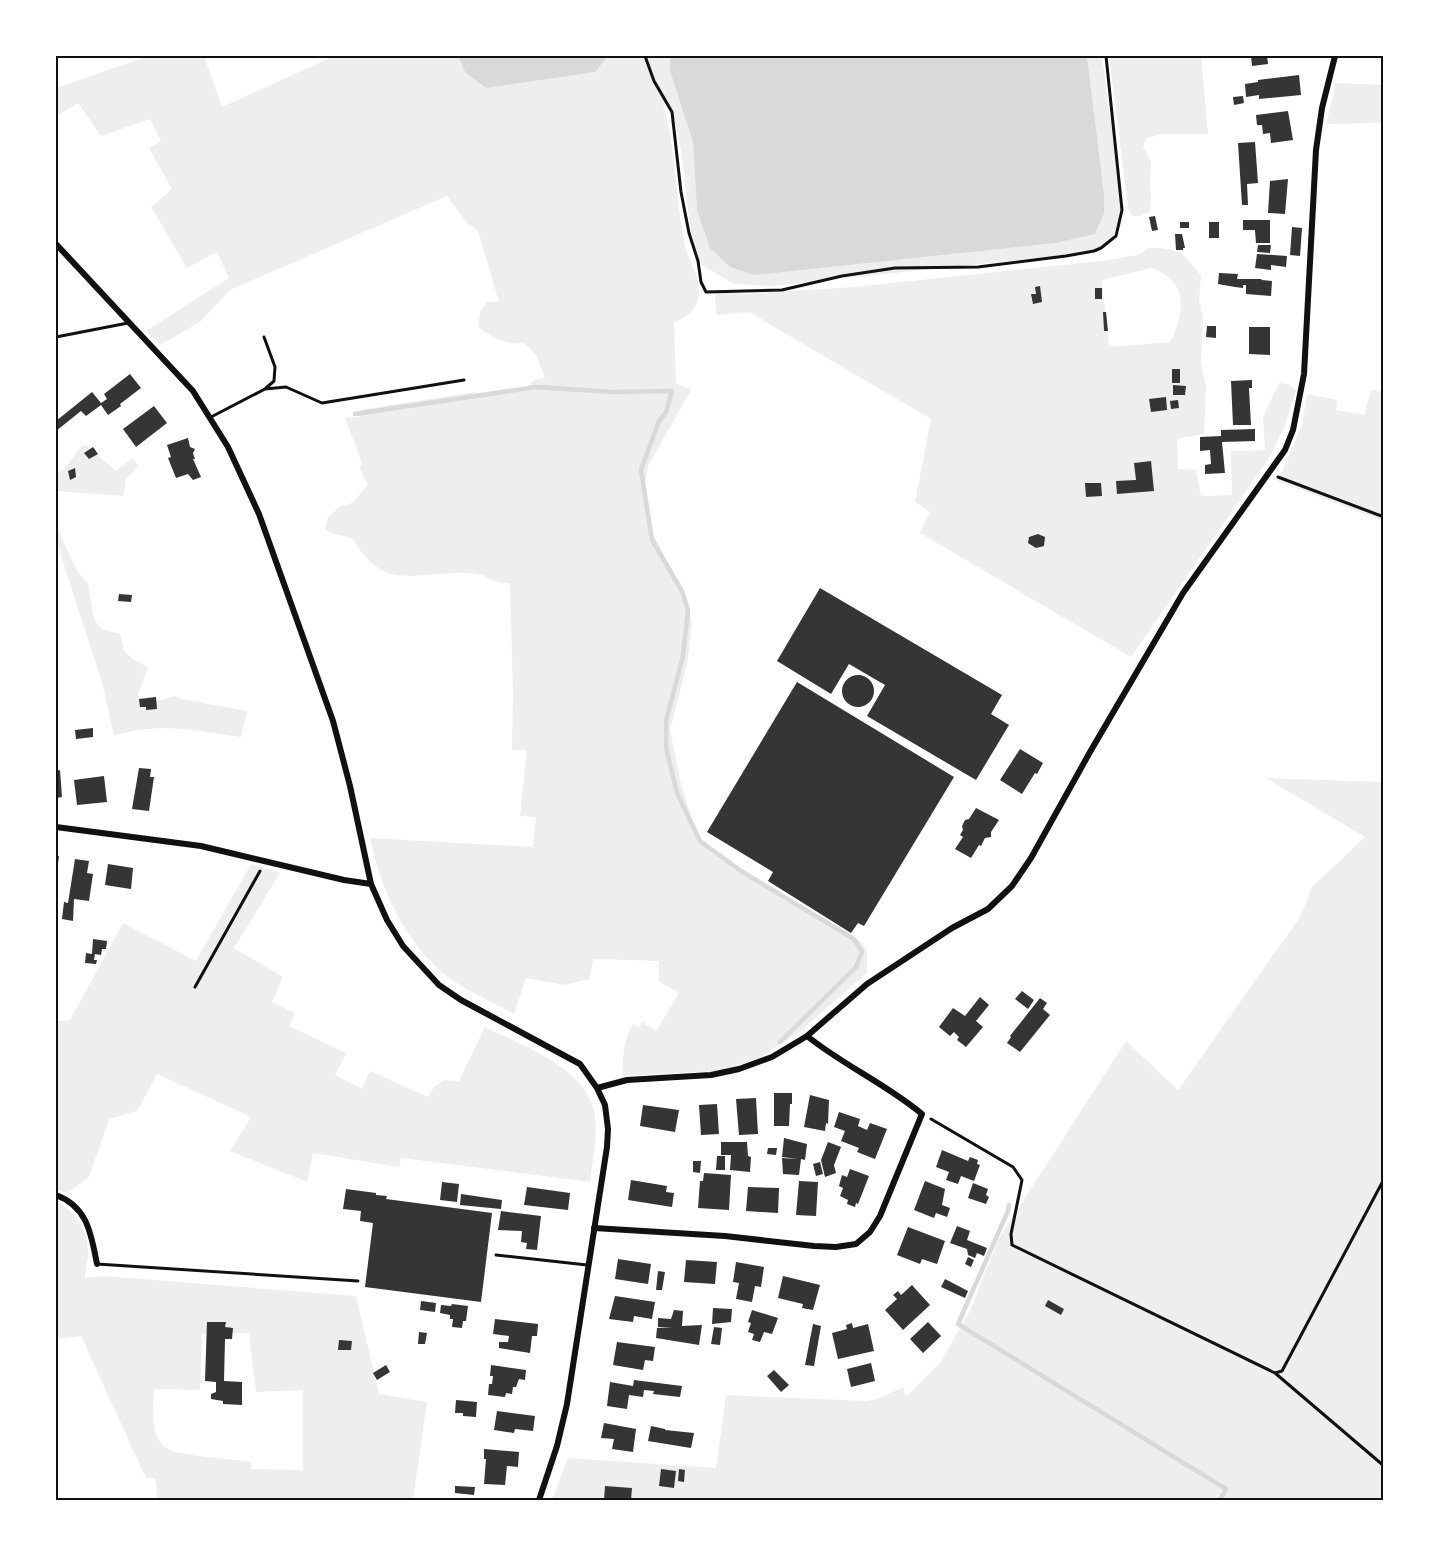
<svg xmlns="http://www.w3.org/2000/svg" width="1439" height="1556" font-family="Rubik,sans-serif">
<rect width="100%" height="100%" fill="#fff"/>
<path fill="#eee" fill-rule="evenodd" d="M149,56H204L222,107L334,56H458L465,72L608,57V56H670V71L693,142L697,210L1104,213V193L1087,56H1102L1119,180L1122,211L1120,226L1111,240L1092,251L1056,256L772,286L734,284L700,264C682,212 688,156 670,105H663C677,150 675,199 685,245C688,262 701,277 699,294C698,309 686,317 674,323L676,383L691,390L648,466L644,490L646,520L687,601L692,624L687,664L670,730L681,784L692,820L701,839L728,861L861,942L867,952V973L798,1033L759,1058L727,1069L714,1071L622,1076C624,1058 622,1039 634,1024L639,1027L642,1022L656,1031L679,993L659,981V961L594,959L589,979L564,985L526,978L514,1014C487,999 456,987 434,965C401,933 379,883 370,838L533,847L536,817L520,816L527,750H512L513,693L510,583C491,584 490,575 475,574C421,567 387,598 352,538L334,534L325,530L328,517L341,506L352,503L368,485L360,469L362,463L345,418L360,417V410L475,392L478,397L527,387L534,380L545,378L536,355L524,343C507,346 491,337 478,327L480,313L487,302H499L478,231L467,223L447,196L230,290L200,322L160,345L146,331L229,278L217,252L187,268L151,207L172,189L149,148L161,141L150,119L101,136L78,103L56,116V88Z
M1109,56H1201L1208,134H1163L1146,138L1143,148C1156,164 1149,168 1150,186C1151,195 1151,202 1150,211L1141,216H1132L1128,208Z
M1336,83L1383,85V123L1326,124Z
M1149,248C1178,247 1184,253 1201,276L1199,300L1203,318L1201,362L1206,387L1204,434L1177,439L1178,469L1196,470L1201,496L1232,495L1231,451L1265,450L1263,417L1279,383L1288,384L1296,390L1285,425L1271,455L1131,657L920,533L930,512L915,502L931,419L749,312L717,315L715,300L717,291L744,294L854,287L1101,261L1138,255ZM1151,268C1189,280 1185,313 1170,342L1109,347L1102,280Z
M1371,390L1383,392V521L1278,481L1302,425L1307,394L1337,400L1336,410L1364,415Z
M86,445L116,471L133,458L138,466L126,479L123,496L56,491V473L65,469L80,447Z
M56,526L77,571L88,584L94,619L102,629L120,634L124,651L134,660L148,667L138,694L141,703L158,701L175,696L182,699L247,711L241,737C198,731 156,721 114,736L103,686L56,540Z
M1266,778L1383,782V1500H552L568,1458L716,1468L726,1395L866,1401L877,1399L903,1387L906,1397L940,1363L970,1311L998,1240L1126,1041L1178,1090L1300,917L1312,887L1365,837Z
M251,864L280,873L234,948L283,977L272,1002L295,1013L289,1026L346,1053L335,1075L362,1089L370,1071L428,1097L434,1087L445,1080L459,1081L485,1027C524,1047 589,1068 595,1117C598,1138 592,1162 590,1182L401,1158L399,1167L313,1153L307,1182L230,1151L251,1117L157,1074L137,1111L109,1119L89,1177L67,1193L56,1190V1131L57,1127L56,1126V1021L70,1020L123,923L196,961Z
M56,1201C76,1212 89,1231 88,1255C88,1262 85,1271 85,1278L103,1276L356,1296L379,1394L427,1402L413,1500H158L155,1478H146L81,1336L56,1339ZM249,1333L256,1392L303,1390V1470L251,1469V1462C234,1459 181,1456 168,1449C149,1438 153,1407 154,1389L200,1390L202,1334Z"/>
<path fill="#d9d9d9" d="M458,56H608L595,72L486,88L465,72Z
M670,56H1087L1104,193V213L1095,234L1055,243L754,275L730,267L710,248L697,210L693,142L670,71Z"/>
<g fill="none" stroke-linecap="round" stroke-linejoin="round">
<path stroke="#d9d9d9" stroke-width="4.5" d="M355,414L536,387L612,392L672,391L666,412L659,421L641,470L652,540L682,591L688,610L683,656L666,721V748L677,793L700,841L741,871L854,939L862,952L856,967L780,1042
M1009,1205L1008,1211L958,1324L1226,1489L1220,1500"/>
</g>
<path fill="#353535" d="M1251,56H1267L1268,64L1252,66Z
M1299,75L1301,95L1259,99V95L1246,97L1245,84L1258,82V80Z
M1243,96L1244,103L1234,105L1233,97Z
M1288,111L1293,140L1271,143L1270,133L1263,134L1262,125H1257L1256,115Z
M1255,142L1258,183L1247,184L1248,205H1242L1238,143Z
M1288,179L1285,214L1268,213L1270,181Z
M1155,216L1158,230L1152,231L1149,217Z
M1243,220H1270V243H1256L1255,230H1243Z
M1180,222H1189V228H1180Z
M1209,222H1219V238H1209Z
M1292,227L1302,228L1300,256L1290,255Z
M1175,234H1182L1185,248H1183V250H1176Z
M1258,245H1271L1270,253L1257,252Z
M1257,254L1287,256L1286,267L1271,265V270L1255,268Z
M1219,273L1238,274L1237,279H1261L1262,280L1272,281L1271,296L1246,294V285H1243V288L1235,287L1218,284Z
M1040,286L1042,302L1033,304L1031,294H1036L1035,287Z
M1095,288H1102V299H1095Z
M1103,312H1106L1108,331H1104Z
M1207,326H1216V338L1206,337Z
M1249,327H1270V355L1249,354Z
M1172,369H1180V383H1172Z
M130,374L141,388L120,404L121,406L108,415L101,405L86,416L81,411L56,431V421L92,392L101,403L107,399L104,394Z
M1252,380V388H1249L1251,425H1233L1231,381Z
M1173,385L1186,386L1185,395H1173Z
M1166,397L1167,410L1151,412L1149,399Z
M1178,400L1179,408L1171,409L1170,401Z
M154,406L167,423L136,447L123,429Z
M1255,429V441L1222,442L1225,473L1205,474V465L1211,464L1210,450L1200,451V437L1221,436V430Z
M188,438L190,447L195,449L193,453L195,459H193L201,477L193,480L188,474L176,478L168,458L171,457L167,445Z
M93,447L98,454L89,459L84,453Z
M1151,461L1154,491L1117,494L1116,481L1136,480L1134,463Z
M75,468L76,477L70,480L68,471Z
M1085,483H1101L1102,496L1086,497Z
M1038,534L1045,537L1044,546L1036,548L1028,543L1029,537Z
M820,588L1002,695L991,714L1009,725L976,780L867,716L885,685L849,664L831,694L777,661Z
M119,594L132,595L131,602L118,601Z
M842 691a16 16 0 1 1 32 0a16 16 0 1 1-32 0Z
M797,682L954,777L864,926L858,923L851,933L768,881L773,872L707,832Z
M156,697L157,709L146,710V707H140L139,699Z
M93,728V737L76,739L75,730Z
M1020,749L1043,763L1037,774L1035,773L1022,794L1000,780Z
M139,768L151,769L150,777H154L149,811L132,809Z
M60,770L62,797L56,798V771Z
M104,776L107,802L77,805L74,780Z
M976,808L999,820L991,832V837L985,838L981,846L979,845L971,858L955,849L963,837L960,835L963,830L962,826L965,820L969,819Z
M56,855L59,856L57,871H56Z
M75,859L89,861L87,873L93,874L89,901L74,899L73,921L62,919L64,902L68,903Z
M108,864L133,868L131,889L105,885Z
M93,939L107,941L106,949H102L101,955L95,954L94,960H97L96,964L85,963L86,953L92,954Z
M1022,991L1034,1000L1028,1009L1015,999Z
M980,997L989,1005L976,1021L983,1027L966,1047L957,1040L959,1037L954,1032L950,1036L939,1027L953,1008L965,1016Z
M1040,998L1047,1003L1043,1009L1050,1015L1020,1052L1007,1043L1011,1037L1010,1036Z
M774,1093H792V1104H790L789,1126H774Z
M810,1095L829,1100L828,1124L826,1123L825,1131L804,1127Z
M756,1098L758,1134L739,1135L736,1099Z
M717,1104L719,1134L701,1135L699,1105Z
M643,1105L679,1110L675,1132L640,1126Z
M839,1112L860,1119L858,1126L867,1130L870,1123L887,1129L875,1159L857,1152L859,1148L841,1141L845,1131L834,1127Z
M784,1138L807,1144L805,1160L801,1159L799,1175L783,1174L782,1158L798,1159L782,1157Z
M721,1142H747L748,1156L751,1157L750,1172L730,1170L731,1155H721Z
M828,1142L841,1147L834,1165L836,1173L825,1177L821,1160Z
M768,1148H777L776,1155L767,1154Z
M942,1150L968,1161L970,1157L978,1160L977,1164L980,1165L974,1181L961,1176L958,1184L946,1180L949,1172L936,1167Z
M717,1156H725V1170H716Z
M693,1161H701L700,1173L693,1172Z
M820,1162L823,1174L816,1176L813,1164Z
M850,1169L869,1176L858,1204L856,1203L855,1207L847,1204L848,1200L840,1196L843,1188L839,1186L842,1175L847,1177Z
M704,1173L731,1175L729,1210L698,1208L700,1181H703Z
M631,1180L667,1186L666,1192L674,1193L672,1207L628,1200Z
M799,1181L818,1182L816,1216L796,1215Z
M925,1181L945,1189L942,1205L950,1208L947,1217L936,1213L934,1218L914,1210Z
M442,1182L459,1184L457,1202L440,1200Z
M973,1183L988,1189L986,1195L989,1197L986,1204L968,1198Z
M527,1187L570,1193L568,1210L524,1205Z
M748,1187L779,1188L778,1213L746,1211Z
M346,1189L376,1193V1195L387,1196L386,1199L492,1213L481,1302L365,1287L373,1223L360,1221L361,1211L343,1209Z
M461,1194L502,1200L501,1209L460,1205Z
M501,1211L541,1216L537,1250L526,1249L527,1243L521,1242L522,1231L498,1230Z
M957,1226L970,1231L967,1240L987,1248L984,1256L977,1253L975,1258L968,1255L967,1249L950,1243Z
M908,1227L945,1241L937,1264L922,1259L920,1264L897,1255Z
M968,1257L974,1260L971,1267L965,1264Z
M618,1259L651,1264L648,1284L615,1279Z
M686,1260L717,1262L715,1284L684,1282Z
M736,1262L764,1267L761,1287L755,1286L752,1302L736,1299L739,1283L733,1282Z
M658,1271L665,1272L662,1290H656Z
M783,1276L820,1285L813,1310L802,1308L803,1304L778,1298Z
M945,1279L968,1291L965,1298L941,1287Z
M912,1285L930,1305L903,1330L885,1310L897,1299L893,1295L898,1291L901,1295Z
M615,1296L655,1302L652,1319L634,1316L633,1322L609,1319Z
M1048,1300L1064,1309L1061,1315L1045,1306Z
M421,1301L436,1303L435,1312L420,1310Z
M452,1304L468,1306L466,1321H463L462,1328L452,1327L453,1319H450V1315L440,1313L441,1305L451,1306Z
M713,1308L732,1309L731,1322L712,1324Z
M674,1310L683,1311L682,1326L702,1325L699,1345L656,1338L657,1328L672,1327H658V1318L671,1319Z
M752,1310L778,1318L772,1334L764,1332L760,1342L752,1340L754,1334L748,1332L751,1323L748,1322Z
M495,1319L538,1324L537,1336H532L530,1353L499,1348V1342H508L509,1336L493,1334Z
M207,1322H226L225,1327L233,1328L232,1339H225L224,1381L242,1382V1405L223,1404V1401L211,1399V1394L216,1392V1382L205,1381Z
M928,1322L941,1336L923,1353L910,1339Z
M852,1323L853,1328L868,1324L874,1351L838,1359L832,1333L847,1329L846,1325Z
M813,1324L821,1326L814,1366L805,1365Z
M714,1327L722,1328L720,1345L711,1344Z
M419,1332L427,1333L425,1344H418Z
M339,1340L352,1341L351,1350H338Z
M617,1342L655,1347L653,1361L645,1360L643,1370L613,1365Z
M871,1363L875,1381L851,1387L847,1369Z
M386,1365L390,1372L377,1380L373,1373Z
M491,1365L526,1370L525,1380L519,1379L516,1387H513L512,1394L506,1393L505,1397L488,1395L489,1384H492L493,1376H490Z
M774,1370L789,1385L781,1392L767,1376Z
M634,1380L682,1386L680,1397L653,1394L654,1391L644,1390L643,1397L629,1395L627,1409L607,1406L610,1382L633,1386Z
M456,1400L477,1402L476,1417L463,1416V1413H455Z
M497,1411L535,1416L533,1431L515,1429L514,1433L494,1430Z
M604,1423L636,1429L633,1452L612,1449L614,1439L601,1438Z
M651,1426L665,1429V1430L694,1433L691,1448L648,1441Z
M484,1449L519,1452L518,1467L507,1466L505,1485L484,1484L486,1459H484Z
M661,1469L676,1471L674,1488L659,1486Z
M679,1469L685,1470L684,1482L678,1481Z
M455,1486L475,1487L474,1495L455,1493Z
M605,1486L632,1488L631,1500H604Z"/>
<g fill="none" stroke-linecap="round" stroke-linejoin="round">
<path stroke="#111" stroke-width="3" d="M645,56L654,81L672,112L681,192L689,233L698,261L701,282L706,292L782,290L842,276L895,268L978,267L1066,256L1094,251L1101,248L1116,236L1122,210L1106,56
M1278,477L1384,517
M195,987L260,871
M931,1119L1013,1167L1022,1180L1011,1234L1012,1245L1275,1373L1384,1466
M1275,1373L1282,1371L1384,1179"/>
<path stroke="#111" stroke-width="3" d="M56,337L128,323
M264,337L275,367L274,381L266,388
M211,417L265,389L286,387L322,403L464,380
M496,1255L587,1265
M97,1264L358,1281"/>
<path stroke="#111" stroke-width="6" d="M56,244L193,391L228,447L259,514L333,721L350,786L371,884L387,920L403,946L439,985L461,1000L580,1064L597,1088L605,1105L608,1129L607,1147L567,1404L557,1446L539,1500
M56,827L201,846L344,880L371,884
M597,1088L627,1080L711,1075L739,1069L772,1057L807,1036L867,984L952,928L988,909L1012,886L1031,858L1090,752L1183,593L1285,450L1293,430L1304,374L1316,150L1322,108L1335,56
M56,1195C88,1207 91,1234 97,1264
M594,1228L725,1236L814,1246L836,1247L856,1244L870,1232L880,1216L922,1114C886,1084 843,1065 807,1036"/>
</g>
<rect width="1439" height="1556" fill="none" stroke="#ffffff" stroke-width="114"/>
<rect x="57" y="57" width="1325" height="1442" fill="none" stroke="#111" stroke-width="2"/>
</svg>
